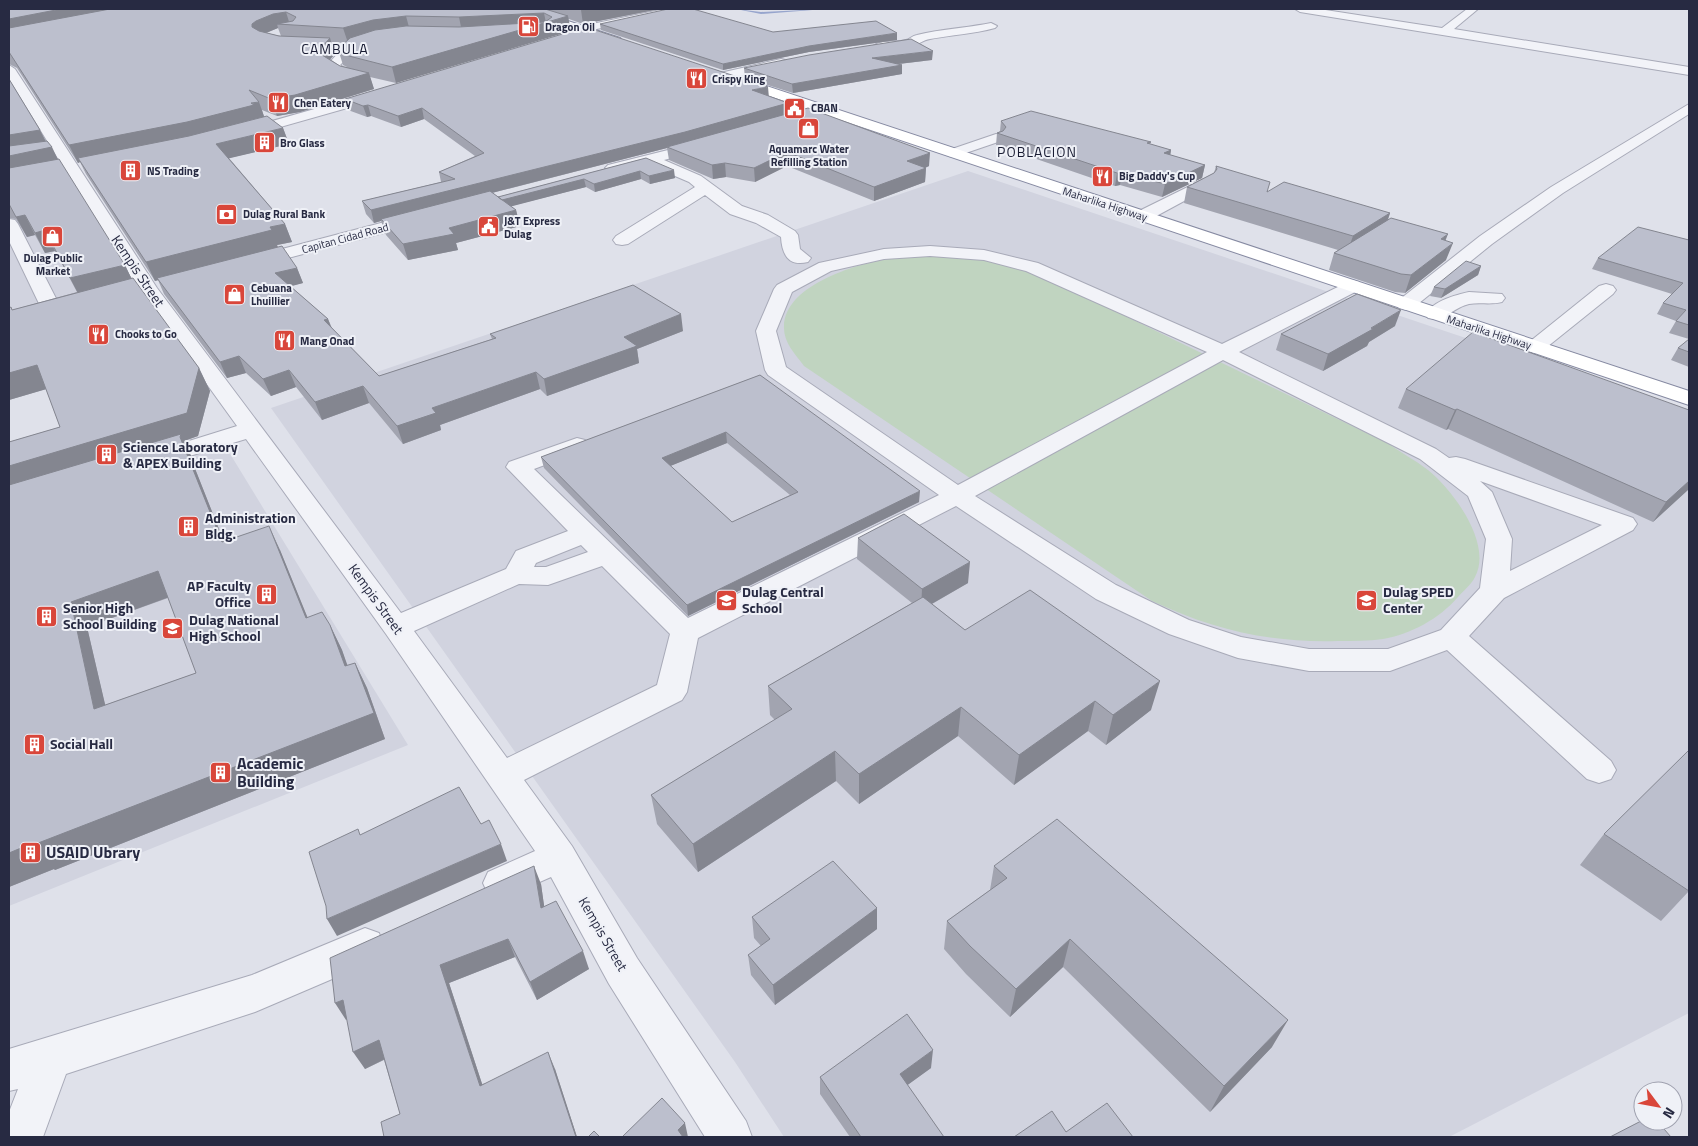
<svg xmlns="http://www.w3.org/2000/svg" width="1698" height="1146" font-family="'Titillium Web',sans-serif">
<rect width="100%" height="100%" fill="#dfe1ea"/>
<path fill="#d1d3df" d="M968,171L1689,413V1013L1449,1137H784L735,1062L271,408Z
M9,187L127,287L9,316Z
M224,444L408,745L9,906V511Z"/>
<path fill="#c0d4c0" d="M946,257L983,259L1029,271L1082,295L1387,443C1400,452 1415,460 1428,470C1453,490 1493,544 1475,577C1471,585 1463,591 1458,597C1439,619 1411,634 1383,639C1369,641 1353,641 1338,641C1269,643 1214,630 1152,601L804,366C795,354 783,342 784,326C785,287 850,266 882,260C903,256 925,257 946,257Z"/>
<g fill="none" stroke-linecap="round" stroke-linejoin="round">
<path fill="#97a5cd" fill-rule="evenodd" d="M736,9L761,12L825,9L761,14Z"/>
<defs>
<path id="minor" d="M665,9H684L679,12L582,32L576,29L582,26Z
M1295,9H1319L1442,28L1467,9H1478L1454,29L1689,67V75L1300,12Z
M991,23L997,26L995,28C973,34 952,35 930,39C923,40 919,44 913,46C904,49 878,54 872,47C880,39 896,43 906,40C910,39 912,36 917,35C941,29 966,28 991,23Z
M372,38L376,39L378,41L376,43L353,52L340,65L353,74L366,77L367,80L366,83C353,86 334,76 326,66L345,46Z
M781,59L785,60L787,63L785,66L724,80L718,76L720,73Z
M9,65L15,69L157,288L401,613L506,569L516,551L568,531L506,467L509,462L577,438L585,440L589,445L585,450L534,469L688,618L939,495L768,375L765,370L756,331L774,289L777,285L819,263L884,249L930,246L984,250L1038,263L1222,344L1352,280L1359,282L1361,286L1359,290L1239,352L1436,449L1449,458L1456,457L1465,459L1633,518L1637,524L1633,530L1504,598L1469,636L1611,761L1616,770L1611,779L1599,783L1587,779L1447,650L1390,671H1309L1238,658L1169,634L1096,599L956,506L698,638L687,692L682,700L524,780L572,846L637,958L746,1121L752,1137H705L609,984L551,877L501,899L488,894L483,883L488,872L535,851L386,634L246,439L153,467L144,465L141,460L144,455L237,426L139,290L9,79ZM930,256L984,260L1026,271L1207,352L958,485L786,367L776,331L792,292L831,271L884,259ZM1223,360L1420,459L1468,496L1486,539L1480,588L1441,630L1388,649H1309L1241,637L1189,620L1116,585L975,496ZM1480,481L1602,525L1510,571L1512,539L1492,492ZM581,545L588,552L546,567H534L536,563ZM602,566L670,634L657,685L507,758L414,631L519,584L548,585Z
M381,90L388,94L386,97L242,138L237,137L235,134L237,131Z
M1689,104V114L1563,193L1492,244L1413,308L1406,310L1399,308L1396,304L1399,300L1480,236L1551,187Z
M996,134L1001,135L1003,138L1001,141L954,157L949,156L947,153L949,150Z
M704,141L709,142L711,145L709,148L664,160L701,176L742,206L768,215L795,231L798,235L800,249L811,258L808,262C788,267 782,254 781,237L756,223L730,214L705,195L628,244L622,245L616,244L613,240L616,236L695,187L689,182L647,164L613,173L608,171L605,168L608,165Z
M1204,179L1210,181L1212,184L1210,187L1149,220H1137L1135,216L1137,212Z
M419,213L425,214L427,218L425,222L250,268L244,267L241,263L244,259Z
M9,219L15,220L18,224L64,314L61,318L54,320L47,318L44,314L9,241Z
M1606,284L1613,286L1616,290L1613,294L1542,351L1535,353L1528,351L1525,347L1528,343L1599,286Z
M1469,292L1502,294L1505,298L1502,302C1491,305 1480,302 1469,304C1454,307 1445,322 1428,318L1425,314C1434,301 1455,295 1469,292Z
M365,928L379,933L384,946L379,959L255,1012L66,1074L43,1137H9V1112L18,1089L9,1091V1049L252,975Z"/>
<path id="highway" d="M516,9H531L620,38L622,40L620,42H612L517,11Z
M733,75L1689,391V405L728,82L727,79Z"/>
</defs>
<use href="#minor" stroke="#a8aab8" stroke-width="2"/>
<use href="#highway" stroke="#868aa2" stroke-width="2"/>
<use href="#minor" fill="#f2f3f8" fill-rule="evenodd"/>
<use href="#highway" fill="#fff" fill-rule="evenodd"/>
</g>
<path fill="#a2a4b0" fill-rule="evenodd" d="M9,9H660L583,24L569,19L396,83L370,77L374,89L300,112L277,116L262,110L264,117L283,128L289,144L229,158L285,224L292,242L277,245L278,247L297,268L303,283L290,286L328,319L332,328L379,376L492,339L490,334L683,331L637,349L639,363L547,396L540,389L440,425L441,430L403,444L369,403L322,420L296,387L271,396L246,373L227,378L164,294L158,280L155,281L86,174L80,162L78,163L17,68L9,64ZM278,28L281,36L266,33ZM331,42L345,43L338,49L343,65L347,67L340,66L330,59L335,54Z
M600,24L773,32L897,40L809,52L723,70L601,30Z
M932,60L899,64L902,65V74L793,93L745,78L744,68Z
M9,79L46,141L125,265L131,278L199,368L210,391L198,436L184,441L192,458V461L224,542L280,550L307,617L330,625L342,650L347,666L355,663L367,688L385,739L55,870L54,869L9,887V442L60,427L46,389L9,400V308L12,310L77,292L55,251L45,253L35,235L27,237L16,219L9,218ZM168,598L196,673L105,705L87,627Z
M769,96L788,103L789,114L929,166L925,168H926L925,182L874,201L787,166L755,182L726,177L713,179L669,160L667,148L492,193L498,197L646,158L675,178L650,184L641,179L595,192L586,187L511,206L516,210L520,226L456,243L458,250L408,260L386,235L381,221L374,223L366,214L362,201L441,182L439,172L475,156L424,119L401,127L371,116L367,117L348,110L345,99Z
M1001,121L1151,142L1150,144L1171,150L1170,155L1205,165L1202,178L1162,197L1120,185L1115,186L996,145L997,133L1000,131Z
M1216,166L1267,192L1390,213L1388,220L1445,241L1446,260L1405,293L1395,292L1329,270L1334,253L1338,250L1184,203L1187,187L1214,173Z
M1689,240V367L1671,360L1678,348L1689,339L1669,333L1676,321L1657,314L1663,303L1672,294L1592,269L1598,258Z
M1481,266L1478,275L1441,298L1430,296L1434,287Z
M1395,326L1369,342L1367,346L1323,371L1276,350L1281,334Z
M760,375L919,502L688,616L544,468L541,457ZM727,443L790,495L732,522L670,466Z
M1406,389L1689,410V489L1653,522L1448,429L1446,430L1398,408Z
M858,538L968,583L932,604L965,630L1151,710L1106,745L1088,731L1014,785L958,736L859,804L836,781L698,872L657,824L651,795L775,720L770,715L768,686L912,603L857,559Z
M1604,834L1689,891L1661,921L1580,865Z
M994,866L1272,1047L1210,1112L1063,967L1010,1017L966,974L944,949L947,921L990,890Z
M541,884L544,906L589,969L537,1000L515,957L449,983L482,1084L555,1069L577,1137H384L400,1114L384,1060L365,1069L347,1020H346Z
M877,908V929L775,1005L751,975L748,955L761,946L754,938L752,917Z
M931,1068L907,1085L944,1137H850L820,1094V1077Z"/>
<path fill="#848690" d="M61,9H139L9,35V19Z
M585,9H660L583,24L581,10Z
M286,12L290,25L277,24L278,28L261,35L252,27V24L256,21L273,14Z
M544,13L546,23L568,16L571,31L396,83L392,67L462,32L459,17Z
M406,16L410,31L348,43L343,28L373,20Z
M897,33V40L809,52L723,70V64L809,46Z
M330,38L335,54L325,65L320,49Z
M933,51L932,60L872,67V58Z
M902,65V74L793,93L792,84Z
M369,73L374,89L300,112L277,116L271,99Z
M768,87L769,98L752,90Z
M259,102L265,119L194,140L78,158L80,162L78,163L69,145Z
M788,103L789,114L667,147V148L382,221L381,219V221L374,223L371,210Z
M368,105L371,116L367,117L363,106Z
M422,108L424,119L401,127L398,116Z
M283,128L289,144L222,160L216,144Z
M40,130L49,148L9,155V135Z
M52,147L61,166L9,176V156Z
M1171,150L1169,163L1164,153Z
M787,152V166L755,182L754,168Z
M930,153L929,166L911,174L926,168L925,182L874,201V187L907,161Z
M725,163L726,177L713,179L712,165Z
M1205,165L1202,178L1162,197L1165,184Z
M674,170L675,178L650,184L649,176Z
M640,171L641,179L595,192L594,184Z
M1117,173H1122L1120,185L1115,186Z
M584,179L586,187L501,209L499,200Z
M516,210L520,226L456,243L458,250L408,260L403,244L449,228Z
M1390,213L1384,230L1347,253L1353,236Z
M25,215L35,235L27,237L16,217Z
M285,224L292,242L277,245L278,248L155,281L146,262L270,227Z
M45,230L55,251L45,253L35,233Z
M1448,234L1441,252V239Z
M1453,243L1446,260L1405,293L1411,275Z
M125,265L135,286L81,299L70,278Z
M1481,266L1478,275L1441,298L1445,289Z
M297,268L303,283L281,289L275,273Z
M1401,310L1395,326L1369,342L1367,346L1323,371L1328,354Z
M681,314L683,331L637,349L639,363L547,396L544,379L624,337Z
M328,319L334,335L324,320Z
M239,356L246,373L227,378L220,362Z
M37,365L50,388L9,400V373Z
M199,368L210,391L198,436L184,441L192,458V461L234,567L9,495V466Z
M289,370L296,387L271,396L263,379Z
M536,372L540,389L440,425L441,430L403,444L397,426L432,408Z
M363,386L369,403L322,420L315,402Z
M1457,409L1448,429L1446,430L1455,410Z
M726,432L727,443L663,469L662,458Z
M1689,481V489L1653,522L1666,502Z
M920,491L919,502L688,616L687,605Z
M269,526L280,550L318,643L306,618Z
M970,562L968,583L921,610L922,589Z
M158,571L172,596L87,627L112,734L94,709L71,602Z
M330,625L342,650L357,692L345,666Z
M355,663L367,688L385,739L55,870L54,869L9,887V853Z
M1160,681L1151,710L1106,745L1113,715Z
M1095,701L1088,731L1014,785L1019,755Z
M961,707L958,736L859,804V774Z
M835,751L836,781L698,872L693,844Z
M501,844L507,861L337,936L327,919Z
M534,866L541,884L547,926L541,908Z
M877,908V929L775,1005L773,985Z
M508,939L515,957L449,983L488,1102L480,1086L440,965Z
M1070,939L1063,967L1010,1017L1016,989Z
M583,951L589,969L537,1000L530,982Z
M343,1000L354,1017L346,1020L335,1003Z
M1288,1020L1272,1047L1210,1112L1224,1086Z
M379,1040L389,1057L365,1069L353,1052Z
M933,1050L931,1068L898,1092L900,1074Z
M548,1052L555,1069L577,1137H576Z
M685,1123L688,1137H680L678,1130Z"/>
<path fill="#bcbfcd" stroke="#848690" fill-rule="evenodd" d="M9,9H61L9,19Z
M110,9H545L568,16L392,67L349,56L338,49L350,38L375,30L406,26L459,27L545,22L552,17L544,13L459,17L406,16L373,20L343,28L277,24L293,21L296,17L286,12L273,14L256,21L252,24V27L259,31L279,36L330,38L320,49L322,55L340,66L369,73L295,95L271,99L249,90L259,102L251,103L254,105L187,122L69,145L9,52V28Z
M668,9H693L773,32L876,21L897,33L809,46L723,64L600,24Z
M586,27L768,87L752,90L788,103L685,132L371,210L362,201L455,179L439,172L484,153L422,108L398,116L368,105L363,106L345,99Z
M911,39L933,51L872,58L902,65L792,84L744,68L809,55Z
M9,79L40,130L9,135Z
M808,108L930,153L907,161L926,168L874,187L787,152L754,168L725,163L712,165L667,147Z
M1031,111L1151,142L1147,143L1171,150L1164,153L1205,165L1165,184L1122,173H1117L997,133L1003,131L1006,127L1001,121Z
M267,116L283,128L216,144L285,224L270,227L272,230L146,262L78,158L189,136Z
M47,141L52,147L9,156V146Z
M646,158L674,170L649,176L640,171L594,184L584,179L502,200L498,197Z
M59,159L125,265L70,278L45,230L35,233L25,215L16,217L9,204V168Z
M1216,166L1270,182L1267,192L1284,182L1390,213L1353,236L1187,187L1214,173L1217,169Z
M490,191L516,210L449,228L454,234L403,244L381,219Z
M1391,218L1448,234L1441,239L1453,243L1411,275L1401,274L1334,253Z
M1638,227L1689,240V325L1676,321L1686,310L1663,303L1683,283L1598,258Z
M282,246L297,268L275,273L328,319L324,320L379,376L496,338L490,334L633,285L681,314L624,337L637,346L544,379L536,372L432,408L436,413L397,426L363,386L315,402L289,370L263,379L239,356L220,362L157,278Z
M1466,261L1481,266L1445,289L1434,287Z
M133,278L199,368L187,413L9,466V442L60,427L37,365L9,373V308L11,307L12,310Z
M1357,294L1401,310L1371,328L1373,329L1328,354L1281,334Z
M1473,332L1689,410V481L1666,502L1457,409L1455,410L1406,389Z
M1689,339V352L1678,348Z
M760,375L920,491L687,605L541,457ZM726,432L798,492L732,522L662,458Z
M181,434L180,437L222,542L269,526L306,618L322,612L330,625L345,666L355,663L374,713L33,845V843L9,853V485ZM158,571L196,673L94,709L71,602Z
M904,514L970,562L922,589L858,538Z
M1030,590L1160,681L1113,715L1095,701L1019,755L961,707L859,774L835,751L693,844L651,795L792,709L768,686L923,597L965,630Z
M1689,750V891L1604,834Z
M459,787L481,824L489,820L501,844L327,919L326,906L309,852L358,829L360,835Z
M1057,819L1288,1020L1224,1086L1070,939L1016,989L970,946L947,921L1007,878L994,866Z
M833,861L877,908L773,985L748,955L770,939L752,917Z
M534,866L541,908L556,901L583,951L530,982L508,939L440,965L480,1086L548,1052L576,1137H384L381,1122L400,1114L379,1040L353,1052L343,1000L335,1003L330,958Z
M907,1014L933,1050L900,1074L944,1137H861L820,1077Z
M662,1098L685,1123L678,1130L683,1137H622Z
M1107,1103L1133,1137H1014L1052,1111L1066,1132Z
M1643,1120V1121H1657L1671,1137H1610Z
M594,1131L600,1137H588Z"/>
<defs>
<symbol id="fuel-square" viewBox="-11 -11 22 22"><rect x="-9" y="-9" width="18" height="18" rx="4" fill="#d9463a" stroke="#eff1f7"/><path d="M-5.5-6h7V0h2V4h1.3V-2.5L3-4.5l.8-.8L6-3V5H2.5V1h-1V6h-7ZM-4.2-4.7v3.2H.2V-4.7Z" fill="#fff"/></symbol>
<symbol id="restaurant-square" viewBox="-11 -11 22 22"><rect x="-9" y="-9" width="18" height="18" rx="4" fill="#d9463a" stroke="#eff1f7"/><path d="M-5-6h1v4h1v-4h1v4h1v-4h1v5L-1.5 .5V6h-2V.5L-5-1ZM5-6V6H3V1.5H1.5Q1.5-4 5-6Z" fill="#fff"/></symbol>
<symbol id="civic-square" viewBox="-11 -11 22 22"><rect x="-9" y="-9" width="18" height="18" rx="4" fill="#d9463a" stroke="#eff1f7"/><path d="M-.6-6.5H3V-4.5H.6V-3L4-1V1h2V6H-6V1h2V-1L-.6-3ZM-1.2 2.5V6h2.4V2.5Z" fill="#fff"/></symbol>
<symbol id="shop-square" viewBox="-11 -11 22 22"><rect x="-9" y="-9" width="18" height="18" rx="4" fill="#d9463a" stroke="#eff1f7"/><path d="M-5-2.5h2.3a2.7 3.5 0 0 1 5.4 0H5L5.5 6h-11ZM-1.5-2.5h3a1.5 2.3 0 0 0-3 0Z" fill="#fff"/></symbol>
<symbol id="building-square" viewBox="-11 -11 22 22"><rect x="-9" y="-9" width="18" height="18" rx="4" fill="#d9463a" stroke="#eff1f7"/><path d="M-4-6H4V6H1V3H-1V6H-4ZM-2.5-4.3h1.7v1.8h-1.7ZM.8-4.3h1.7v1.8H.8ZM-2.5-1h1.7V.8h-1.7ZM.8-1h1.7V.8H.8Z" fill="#fff"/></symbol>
<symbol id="bank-square" viewBox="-11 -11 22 22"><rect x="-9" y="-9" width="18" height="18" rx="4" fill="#d9463a" stroke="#eff1f7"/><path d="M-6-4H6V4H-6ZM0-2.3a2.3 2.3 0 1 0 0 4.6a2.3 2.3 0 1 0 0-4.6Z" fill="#fff"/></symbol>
<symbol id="school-square" viewBox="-11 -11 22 22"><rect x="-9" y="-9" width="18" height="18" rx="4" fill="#d9463a" stroke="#eff1f7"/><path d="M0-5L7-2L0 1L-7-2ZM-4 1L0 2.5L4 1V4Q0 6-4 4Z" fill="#fff"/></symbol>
</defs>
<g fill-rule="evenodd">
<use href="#fuel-square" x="516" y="14" width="25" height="25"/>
<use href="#restaurant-square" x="684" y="66" width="25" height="25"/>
<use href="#restaurant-square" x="266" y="90" width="25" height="25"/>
<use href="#civic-square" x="782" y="96" width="25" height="25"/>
<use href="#shop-square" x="796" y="116" width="25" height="25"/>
<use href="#building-square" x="252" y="130" width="25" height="25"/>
<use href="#building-square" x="118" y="158" width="25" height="25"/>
<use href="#restaurant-square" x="1090" y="164" width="25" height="25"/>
<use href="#bank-square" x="214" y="202" width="25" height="25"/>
<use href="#civic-square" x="476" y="214" width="25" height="25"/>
<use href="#shop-square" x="40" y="224" width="25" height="25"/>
<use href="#shop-square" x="222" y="282" width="25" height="25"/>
<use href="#restaurant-square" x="86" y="322" width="25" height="25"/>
<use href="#restaurant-square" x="272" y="328" width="25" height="25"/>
<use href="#building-square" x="94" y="442" width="25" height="25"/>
<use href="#building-square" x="176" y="514" width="25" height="25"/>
<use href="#building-square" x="254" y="582" width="25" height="25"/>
<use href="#school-square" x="714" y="588" width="25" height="25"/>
<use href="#school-square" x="1354" y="588" width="25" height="25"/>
<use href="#building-square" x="34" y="604" width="25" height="25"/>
<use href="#school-square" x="160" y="616" width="25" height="25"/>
<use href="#building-square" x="22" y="732" width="25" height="25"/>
<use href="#building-square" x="208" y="760" width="25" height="25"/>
<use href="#building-square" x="18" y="840" width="25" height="25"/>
</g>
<g text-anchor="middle" stroke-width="4" stroke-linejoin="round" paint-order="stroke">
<g font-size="11" font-weight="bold" fill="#272a42" stroke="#eff1f7" text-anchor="start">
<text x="545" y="31">Dragon Oil</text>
<text x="712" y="83">Crispy King</text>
<text x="294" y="107">Chen Eatery</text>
<text x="811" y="112">CBAN</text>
<text x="280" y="147">Bro Glass</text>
<text x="809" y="153" text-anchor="middle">Aquamarc Water<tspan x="809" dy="13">Refilling Station</tspan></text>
<text x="147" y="175">NS Trading</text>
<text x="1119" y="180">Big Daddy's Cup</text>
<text x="243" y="218">Dulag Rural Bank</text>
<text x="504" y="225">J&amp;T Express<tspan x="504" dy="13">Dulag</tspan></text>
<text x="53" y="262" text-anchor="middle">Dulag Public<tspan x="53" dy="13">Market</tspan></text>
<text x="251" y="292">Cebuana<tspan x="251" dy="13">Lhuillier</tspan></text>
<text x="115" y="338">Chooks to Go</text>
<text x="300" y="345">Mang Onad</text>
</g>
<g font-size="11" fill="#272a42" stroke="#eff1f7">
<text transform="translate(1105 204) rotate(18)" y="4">Maharlika Highway</text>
<text transform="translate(345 238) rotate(-15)" y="4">Capitan Cidad Road</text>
<text transform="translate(1489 332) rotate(18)" y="4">Maharlika Highway</text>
</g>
<g font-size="14" letter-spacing="1" fill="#191c33" stroke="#eff1f7">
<text x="335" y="54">CAMBULA</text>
<text x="1037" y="157">POBLACION</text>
</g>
<g font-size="14" fill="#272a42" stroke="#eff1f7">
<text transform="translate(138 271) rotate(56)" y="5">Kempis Street</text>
<text transform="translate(376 599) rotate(54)" y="5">Kempis Street</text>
<text transform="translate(603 934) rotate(60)" y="5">Kempis Street</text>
</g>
<g font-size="14" font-weight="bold" fill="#272a42" stroke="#eff1f7" text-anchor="start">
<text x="123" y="452">Science Laboratory<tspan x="123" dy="16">&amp; APEX Building</tspan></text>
<text x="205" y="523">Administration<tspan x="205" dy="16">Bldg.</tspan></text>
<text x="251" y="591" text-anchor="end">AP Faculty<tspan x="251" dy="16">Office</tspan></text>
<text x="742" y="597">Dulag Central<tspan x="742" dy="16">School</tspan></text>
<text x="1383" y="597">Dulag SPED<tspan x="1383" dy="16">Center</tspan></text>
<text x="63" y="613">Senior High<tspan x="63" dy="16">School Building</tspan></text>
<text x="189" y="625">Dulag National<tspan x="189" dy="16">High School</tspan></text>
<text x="50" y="749">Social Hall</text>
</g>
<g font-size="16" font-weight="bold" fill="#272a42" stroke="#eff1f7" text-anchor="start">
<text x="237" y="769">Academic<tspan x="237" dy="18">Building</tspan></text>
<text x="46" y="858">USAID Ubrary</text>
</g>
</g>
<rect width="1698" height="1146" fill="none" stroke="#272a42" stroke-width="20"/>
<g transform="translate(1658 1106) rotate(122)"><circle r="24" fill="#eff1f7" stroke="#9fa1af"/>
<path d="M0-4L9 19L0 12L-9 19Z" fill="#d9463a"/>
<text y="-8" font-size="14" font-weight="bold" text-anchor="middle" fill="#272a42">N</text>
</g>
</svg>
